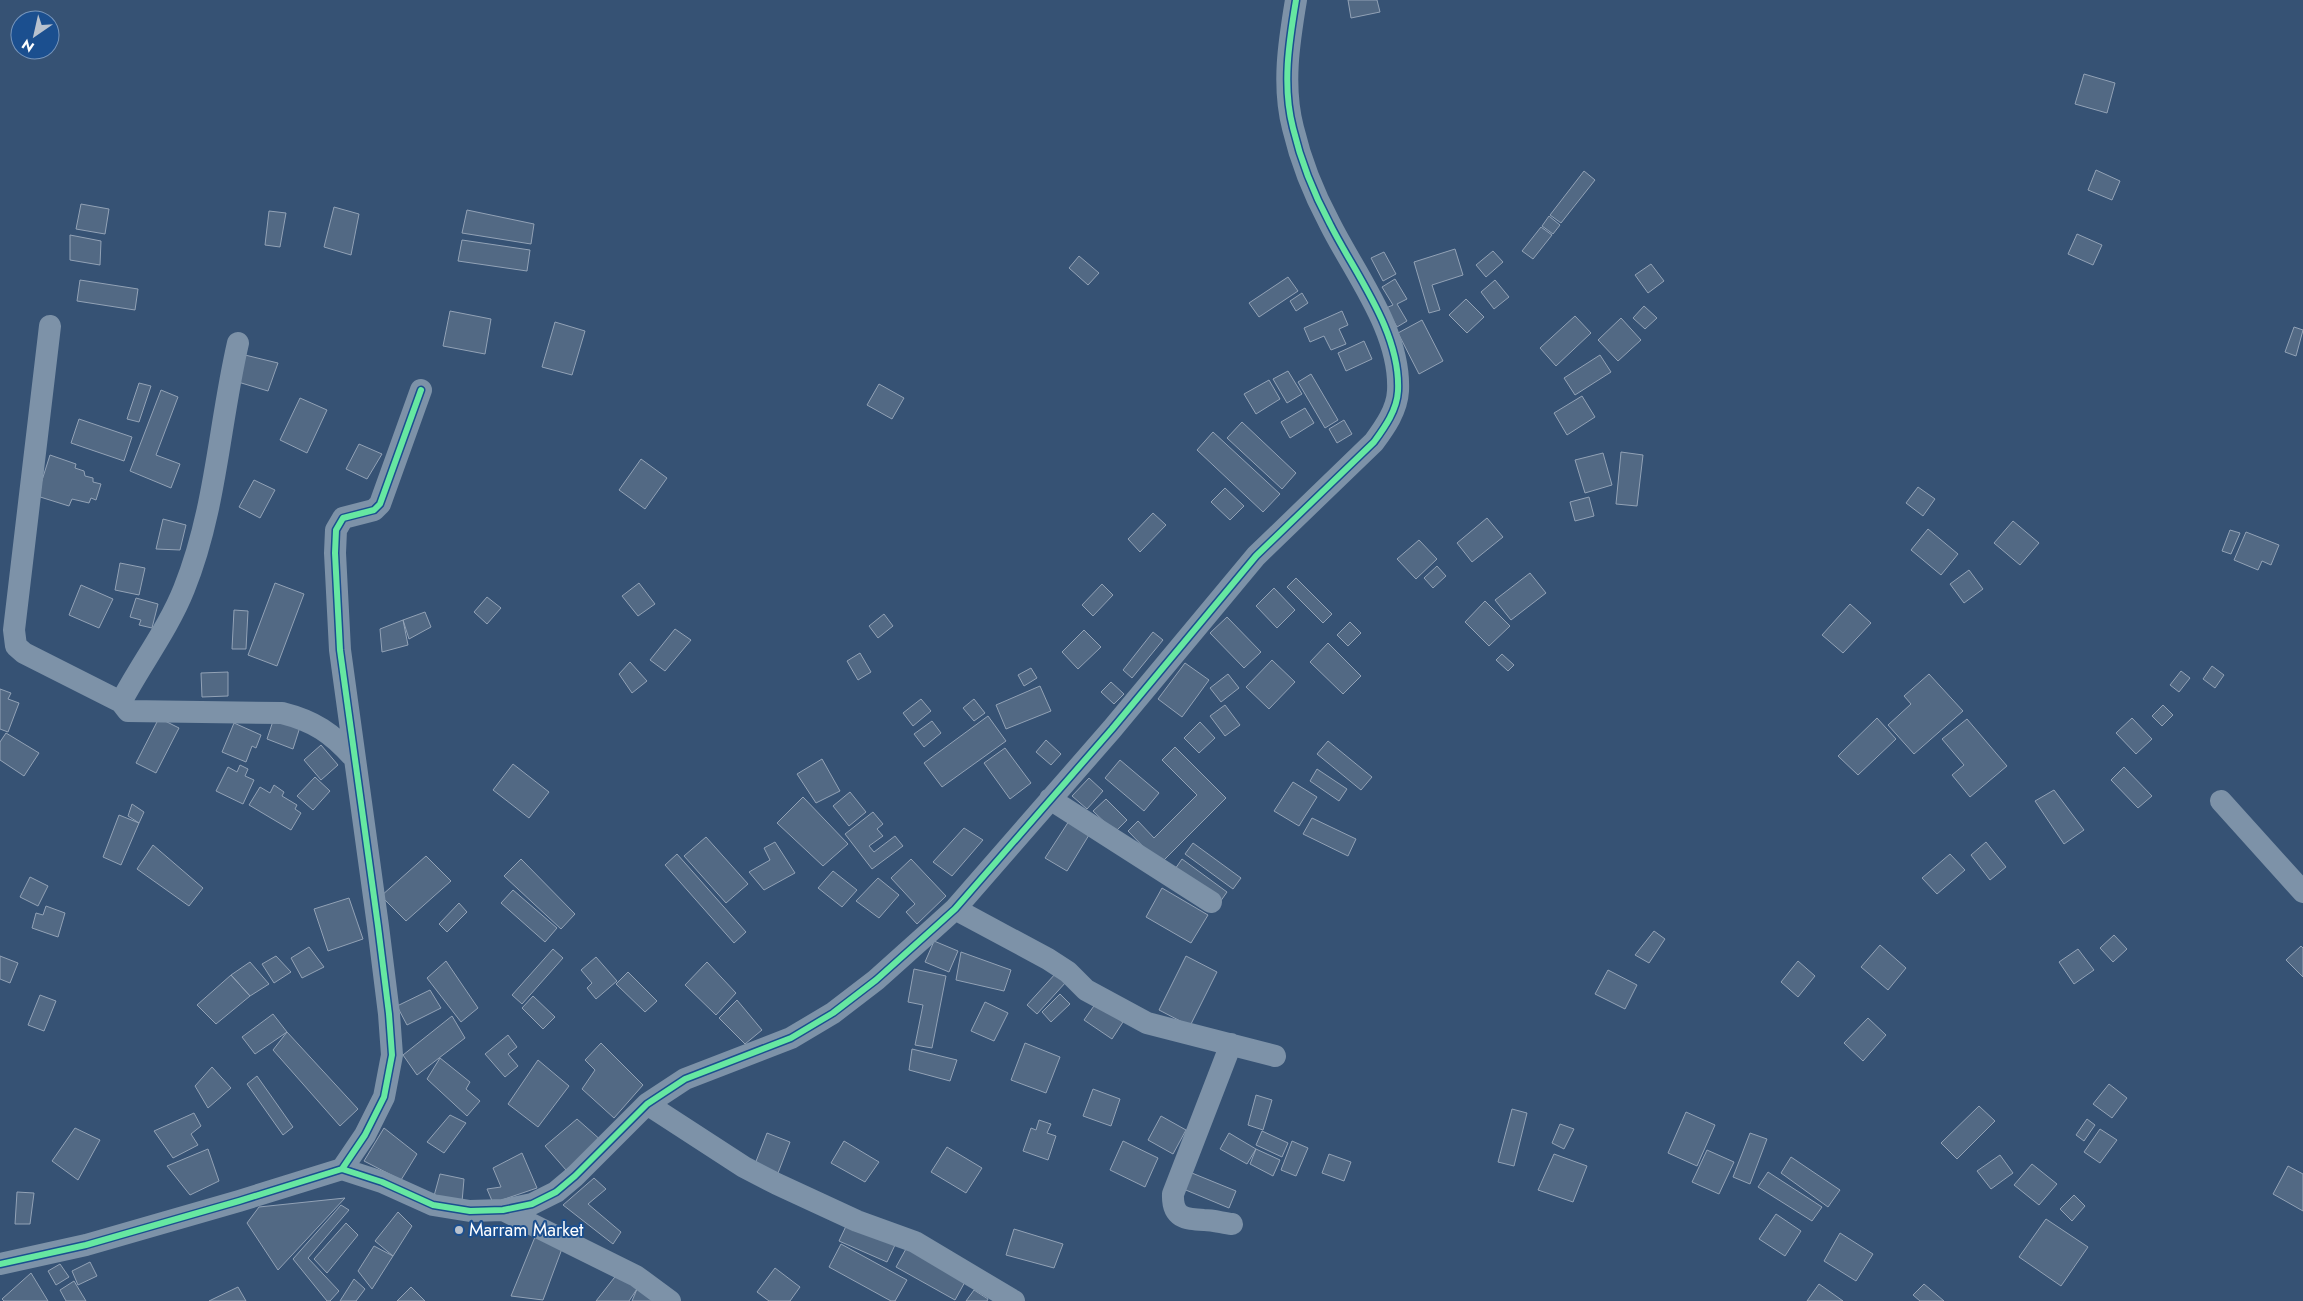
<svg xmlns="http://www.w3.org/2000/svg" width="2303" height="1301" font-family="Jost,sans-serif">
<rect width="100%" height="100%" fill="#365274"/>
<path fill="#526984" stroke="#92a2b6" d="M1348,0H1377L1380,12L1351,18Z
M2084,74L2115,83L2107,113L2075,104Z
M2096,170L2120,181L2112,200L2088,190Z
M1584,171L1595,180L1561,223L1550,215Z
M81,204L109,209L105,234L76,229Z
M334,207L359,214L351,255L324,247Z
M467,210L534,224L531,244L462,233Z
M269,211L286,213L280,247L265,245Z
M1549,216L1560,225L1553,234L1542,226Z
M1541,227L1552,235L1533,259L1522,251Z
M2077,234L2102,245L2093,265L2068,254Z
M70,235L101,241L100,265L70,260Z
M462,240L530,250L527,271L458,261Z
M1455,249L1463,275L1432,285L1440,310L1429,313L1414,262Z
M1493,251L1503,262L1486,277L1476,265Z
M1384,252L1396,274L1383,281L1371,258Z
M1079,256L1099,273L1088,285L1069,268Z
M1651,264L1664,281L1648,293L1635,275Z
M1288,277L1298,291L1259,317L1249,303Z
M1395,279L1407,299L1397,304L1407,321L1397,327L1386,308L1393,305L1382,287Z
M80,280L138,289L135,310L77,301Z
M1495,280L1509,297L1494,309L1481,292Z
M1302,293L1308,303L1296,311L1290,301Z
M1466,299L1484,317L1467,333L1449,315Z
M1644,306L1657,318L1645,329L1633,318Z
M450,311L491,319L485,354L443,346Z
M1342,311L1348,325L1339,329L1346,344L1331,350L1324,336L1310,342L1304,328Z
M1575,316L1591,333L1556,366L1540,348Z
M1621,318L1641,340L1618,361L1598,340Z
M1422,320L1443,361L1419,374L1398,333Z
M555,322L585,331L572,375L542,367Z
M2294,327L2303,330L2296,356L2285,352Z
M1364,341L1372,359L1346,371L1338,353Z
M245,355L278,363L268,391L238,382Z
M1600,355L1611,372L1575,395L1564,378Z
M1288,371L1302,394L1287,403L1273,379Z
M1311,374L1338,420L1325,428L1298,382Z
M1269,380L1280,399L1256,414L1244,394Z
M139,383L151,386L139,422L127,419Z
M879,384L904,398L892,419L867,405Z
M161,390L178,397L156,455L180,464L171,488L130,471Z
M1582,396L1595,417L1567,435L1554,413Z
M300,398L327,410L307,453L280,440Z
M1305,408L1314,423L1290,438L1281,422Z
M79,419L132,437L124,461L71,443Z
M1344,420L1352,434L1337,443L1329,429Z
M1242,422L1296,473L1282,489L1227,438Z
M1213,432L1280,494L1263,512L1197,450Z
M359,444L382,454L367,479L346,469Z
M1621,452L1643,455L1637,506L1616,504Z
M1603,453L1612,485L1585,493L1575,460Z
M50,455L76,464L75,468L84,471L85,476L93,478V482L101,484L96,500L91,498L89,503L72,499L69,506L37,496Z
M641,459L667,478L645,509L619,490Z
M254,480L275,490L260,518L239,507Z
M1918,487L1935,499L1923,516L1906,503Z
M1225,488L1244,506L1230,520L1211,502Z
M1589,497L1594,516L1575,521L1570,502Z
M1153,513L1166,525L1140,552L1128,539Z
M1487,518L1503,537L1472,562L1457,543Z
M163,519L186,525L180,550L156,549Z
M2013,521L2039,543L2020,565L1994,543Z
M1928,529L1958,554L1941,575L1911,550Z
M2230,530L2240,533L2231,554L2222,551Z
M2246,532L2279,545L2271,565L2262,561L2258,570L2234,560Z
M1419,540L1437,559L1416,579L1397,559Z
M120,563L145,568L139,595L115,590Z
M1437,566L1446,576L1433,588L1424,578Z
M1969,570L1983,589L1964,603L1950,584Z
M1530,573L1546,593L1511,620L1495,600Z
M1296,578L1332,614L1323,623L1287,587Z
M275,583L304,594L277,666L248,655Z
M639,583L655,604L638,616L622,596Z
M1102,584L1113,595L1093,616L1082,605Z
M81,585L113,599L99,628L69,615Z
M1274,588L1295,610L1277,628L1256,606Z
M487,597L501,608L487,624L474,612Z
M136,598L158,604L152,628L139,625L141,620L130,617Z
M1485,601L1510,626L1489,646L1465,622Z
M1850,604L1871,623L1843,653L1822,635Z
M234,610L248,611L246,649H232Z
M425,612L431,627L409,639L403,620Z
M884,614L893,626L878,638L869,626Z
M1227,617L1261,652L1244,668L1210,633Z
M403,620L408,645L382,652L380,629Z
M1350,622L1361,633L1348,646L1337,635Z
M675,629L691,640L665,671L650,660Z
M1084,630L1101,647L1078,669L1062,652Z
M1153,632L1163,640L1132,678L1123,670Z
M1328,643L1361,676L1343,694L1310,662Z
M860,653L871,672L858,680L847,661Z
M1502,654L1514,665L1508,671L1496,660Z
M1272,660L1295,682L1269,709L1246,687Z
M630,662L647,681L632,693L619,674Z
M1185,663L1209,680L1182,717L1158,699Z
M2212,666L2224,675L2215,688L2203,679Z
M1031,668L1037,678L1024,686L1018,675Z
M2181,671L2190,678L2179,692L2170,685Z
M228,672V696L202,697L201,673Z
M1228,674L1239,688L1221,702L1210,688Z
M1929,674L1963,711L1914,754L1888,725L1911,704L1904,696Z
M1111,682L1124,694L1114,704L1101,692Z
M1040,686L1051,711L1006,729L996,705Z
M0,689L11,693L8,699L19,703L8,732L0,729Z
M921,699L931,711L913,726L903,713Z
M974,699L985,713L974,721L963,708Z
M1225,705L1240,725L1225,736L1210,716Z
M2163,705L2173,715L2162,726L2152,716Z
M988,716L1006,741L942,787L924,763Z
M159,718L179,728L156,773L136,763Z
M274,718L300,727L293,749L267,739Z
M1877,718L1896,739L1858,775L1838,756Z
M2132,718L2152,739L2136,754L2116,733Z
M1967,719L2007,766L1970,797L1952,775L1964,765L1942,739Z
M932,721L941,733L924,747L914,734Z
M1200,722L1215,738L1199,753L1184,738Z
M234,723L261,735L256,748L252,746L246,762L222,752Z
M6,733L39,753L24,776L0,760V742Z
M1046,740L1061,754L1051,765L1036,752Z
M1328,741L1372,777L1361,790L1317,754Z
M321,745L338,765L321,780L304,760Z
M1175,747L1226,798L1160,864L1128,831L1138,821L1154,838L1197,795L1162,760Z
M1005,748L1031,783L1010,799L984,763Z
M822,759L840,791L816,803L797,774Z
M1120,760L1159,793L1144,811L1105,778Z
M513,764L549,792L529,818L493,790Z
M240,765L248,769L245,776L254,780L243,804L216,791L228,767L237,772Z
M2124,767L2152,796L2138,808L2111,780Z
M1317,769L1347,789L1339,801L1310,781Z
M315,777L330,791L313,810L297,796Z
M1089,778L1103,791L1087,809L1072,796Z
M1293,782L1317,797L1299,826L1274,811Z
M274,785L284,792L282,796L297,805L295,809L301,813L291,830L249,805L260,787L270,793Z
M2054,790L2084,830L2064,844L2035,801Z
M850,792L866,812L849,826L833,806Z
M803,797L848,844L823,866L777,823Z
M1106,799L1127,820L1115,832L1093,811Z
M132,804L144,812L139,823L128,816Z
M873,812L883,824L877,829L883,836L869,846L874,852L895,836L903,846L872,869L845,834Z
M119,815L139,823L121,865L103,857Z
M1312,818L1356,839L1348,856L1303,834Z
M1069,821L1089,835L1067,871L1045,858Z
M964,828L983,840L952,876L933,862Z
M706,837L748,884L726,903L684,856Z
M775,842L795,873L764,890L749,872L770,860L764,848Z
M1986,842L2006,867L1990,880L1971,855Z
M1193,843L1241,878L1233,889L1185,854Z
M153,845L203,888L189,906L137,869Z
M677,854L746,932L734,943L665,865Z
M1950,854L1965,870L1937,894L1922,878Z
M426,856L451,881L406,921L381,896Z
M521,859L575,914L561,929L504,876Z
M911,859L946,896L917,924L906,912L915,904L891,878Z
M1182,859L1227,892L1220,902L1175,869Z
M833,871L857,890L842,907L818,888Z
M30,877L48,886L38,906L20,897Z
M878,878L899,895L879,918L856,901Z
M1162,888L1208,915L1191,943L1146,917Z
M513,890L557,928L545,942L501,903Z
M349,898L363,939L328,951L314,909Z
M459,903L467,912L447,932L439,924Z
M46,906L65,913L58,937L32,928L36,913L43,915Z
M1654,931L1665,939L1649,963L1635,955Z
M2114,935L2127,949L2113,962L2100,948Z
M934,941L958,951L949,972L925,962Z
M1880,945L1906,968L1888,990L1861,967Z
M2301,946L2303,948V977L2286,960Z
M309,947L324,967L302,978L291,958Z
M553,949L563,958L522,1004L512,995Z
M2078,949L2094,970L2074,984L2059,962Z
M961,952L1011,970L1004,991L956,980Z
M0,956L18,963L10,983L0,979Z
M276,956L291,972L274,983L262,964Z
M1186,956L1217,972L1190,1026L1159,1010Z
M596,957L617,981L596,999L587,988L592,983L581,970Z
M446,961L478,1008L461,1022L427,978Z
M1798,961L1815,976L1798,997L1781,982Z
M250,962L269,984L250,996L231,975Z
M707,962L736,993L716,1015L685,985Z
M914,969L946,976L932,1048L915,1045L923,1005L908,1002Z
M1608,970L1637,985L1625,1009L1595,994Z
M628,972L657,1001L645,1012L616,984Z
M1056,973L1066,982L1037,1014L1027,1005Z
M231,975L250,996L216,1024L197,1005Z
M430,990L441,1008L407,1025L397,1006Z
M1060,994L1070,1004L1051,1022L1042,1012Z
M40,995L56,1001L44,1031L28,1025Z
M533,996L555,1017L543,1029L522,1008Z
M737,1000L762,1030L745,1044L719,1018Z
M985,1002L1008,1013L994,1041L971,1031Z
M1096,1003L1123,1022L1112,1039L1084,1020Z
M273,1014L287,1032L255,1054L242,1037Z
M452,1016L465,1038L417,1075L403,1055Z
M1868,1018L1886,1035L1863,1061L1844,1043Z
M287,1032L358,1109L340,1126L273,1050Z
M508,1035L517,1047L508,1054L518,1066L505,1077L485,1054Z
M601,1043L643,1085L614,1118L582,1089L595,1070L585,1060Z
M1025,1043L1060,1057L1046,1093L1011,1080Z
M912,1049L957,1060L950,1081L909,1070Z
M440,1058L470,1082L466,1089L480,1101L467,1116L427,1079Z
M538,1060L569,1086L538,1127L508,1104Z
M212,1067L231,1088L208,1108L195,1086Z
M257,1076L293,1127L283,1135L247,1084Z
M2109,1084L2127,1098L2112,1118L2093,1104Z
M1093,1089L1120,1099L1111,1126L1083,1116Z
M1256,1095L1272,1100L1263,1130L1248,1125Z
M1979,1106L1995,1121L1957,1159L1941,1143Z
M1512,1109L1527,1113L1514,1166L1498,1162Z
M1686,1112L1715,1125L1697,1166L1668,1153Z
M194,1113L201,1126L191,1134L198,1145L173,1158L154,1131Z
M450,1115L466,1123L444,1153L427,1142Z
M1161,1116L1186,1130L1173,1154L1148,1140Z
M577,1119L603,1142L566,1170L545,1146Z
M2087,1119L2095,1125L2084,1141L2076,1135Z
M1039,1120L1051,1124L1047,1133L1056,1136L1048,1160L1023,1151L1031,1128L1036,1130Z
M1560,1124L1574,1129L1564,1149L1552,1143Z
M75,1128L100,1140L78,1180L52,1161Z
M384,1128L417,1154L401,1180L364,1161Z
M2100,1129L2117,1140L2100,1163L2084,1152Z
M1262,1131L1288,1143L1282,1157L1256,1145Z
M767,1133L790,1142L778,1173L755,1164Z
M1229,1133L1256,1149L1247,1164L1220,1149Z
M1750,1133L1767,1139L1750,1184L1733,1177Z
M844,1141L879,1162L865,1182L831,1163Z
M1123,1141L1158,1158L1145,1187L1110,1170Z
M1292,1141L1308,1148L1296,1176L1281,1170Z
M947,1147L982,1168L966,1193L931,1172Z
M208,1149L219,1181L190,1195L167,1166Z
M1256,1149L1280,1160L1273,1176L1250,1164Z
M1707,1150L1734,1162L1719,1194L1692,1182Z
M522,1153L537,1188L493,1203L487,1189L501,1187L493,1168Z
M1329,1154L1351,1162L1344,1181L1322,1173Z
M1554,1154L1587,1166L1573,1202L1538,1190Z
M2000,1155L2013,1173L1991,1189L1977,1171Z
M1791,1157L1840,1190L1828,1207L1781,1173Z
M2032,1164L2057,1184L2039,1205L2014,1185Z
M2288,1166L2303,1174V1211L2273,1194Z
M1187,1171L1236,1191L1229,1208L1181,1188Z
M1768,1172L1822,1207L1812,1221L1758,1187Z
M440,1174L464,1179L462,1202L434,1196Z
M594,1178L606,1189L588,1204L621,1232L613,1244L563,1205Z
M17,1192L34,1193L30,1224H15Z
M2074,1195L2085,1206L2072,1221L2060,1209Z
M345,1198L278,1270L247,1223L259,1207Z
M341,1205L349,1210L308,1258L339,1291L330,1301H327L293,1259Z
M398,1212L412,1226L393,1256L375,1241Z
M1776,1214L1801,1231L1785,1256L1759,1239Z
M2046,1219L2088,1247L2061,1286L2019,1257Z
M346,1223L358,1235L327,1273L314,1259Z
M847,1224L895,1245L887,1262L839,1241Z
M1014,1229L1063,1244L1054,1268L1006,1255Z
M1840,1233L1873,1254L1856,1281L1824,1261Z
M535,1237L563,1246L543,1300L511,1296Z
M841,1244L907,1280L895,1301H891L829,1267Z
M374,1246L393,1256L372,1289L358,1271Z
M907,1247L966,1280L955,1300L896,1267Z
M90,1262L97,1276L78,1285L72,1271Z
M60,1264L69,1277L56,1285L48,1271Z
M775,1268L800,1287L790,1301H769L757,1292Z
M31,1273L48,1301H4L2,1299Z
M618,1273L637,1289L629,1301H596Z
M354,1279L365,1289L356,1301H340Z
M74,1281L86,1301H66L60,1290Z
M1819,1284L1843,1301H1807Z
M1924,1284L1944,1301H1920L1913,1295Z
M238,1287L246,1301H209Z
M411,1287L425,1301H397Z
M637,1289L654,1301H632Z
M974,1290L988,1299L987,1301H966Z"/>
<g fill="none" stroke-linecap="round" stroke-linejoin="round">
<path stroke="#7d92a8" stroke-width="22" d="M50,326L14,630L16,646L24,653L121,702L128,711L282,713C314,721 332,733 354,758
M121,702C141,664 168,629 184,589C216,510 219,425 238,343
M1050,799L1211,902
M2221,801L2303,892
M955,909L1048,959L1068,972L1086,990L1147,1023L1275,1056
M1231,1044L1173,1194C1172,1218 1185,1219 1204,1220C1213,1220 1223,1223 1232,1224
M647,1104L744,1167L777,1184L857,1221L915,1242L1014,1301
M342,1169L365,1135L384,1097L392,1055L389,1014L378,926L340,650L335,553L336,530L343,518L374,510L380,504L421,390
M503,1210L636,1276L670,1301
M0,1264L86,1245L239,1201L342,1169L382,1182L433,1205L470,1211L503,1210L532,1204L556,1192L575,1176L647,1104L685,1079L791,1038L833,1013L876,980L934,928L955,909L1112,729L1256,556L1374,442C1385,427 1397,410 1398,391C1401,332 1355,274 1330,224C1314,194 1301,162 1293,128C1282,86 1289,42 1296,0"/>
<defs>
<path id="cycleway" d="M342,1169L365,1135L384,1097L392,1055L389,1014L378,926L340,650L335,553L336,530L343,518L374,510L380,504L421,390
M0,1264L86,1245L239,1201L342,1169L382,1182L433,1205L470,1211L503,1210L532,1204L556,1192L575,1176L647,1104L685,1079L791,1038L833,1013L876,980L934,928L955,909L1112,729L1256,556L1374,442C1385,427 1397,410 1398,391C1401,332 1355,274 1330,224C1314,194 1301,162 1293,128C1282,86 1289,42 1296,0"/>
</defs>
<use href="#cycleway" stroke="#1b4f8f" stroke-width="9"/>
<use href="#cycleway" stroke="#66e7a1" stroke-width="6"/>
</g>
<circle fill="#b9c2ce" stroke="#1b4f8f" stroke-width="2" cx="459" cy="1230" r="5"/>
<g text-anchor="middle" stroke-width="4" stroke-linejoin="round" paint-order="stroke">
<g font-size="18" fill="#fff" stroke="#1b4f8f" text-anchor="start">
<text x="469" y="1236">Marram Market</text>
</g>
</g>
<g transform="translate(35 35) rotate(214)"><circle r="24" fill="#1b4f8f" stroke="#7695bc"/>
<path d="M0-4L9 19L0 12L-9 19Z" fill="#b9c2ce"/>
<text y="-8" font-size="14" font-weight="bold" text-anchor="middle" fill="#ffffff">N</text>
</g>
</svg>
